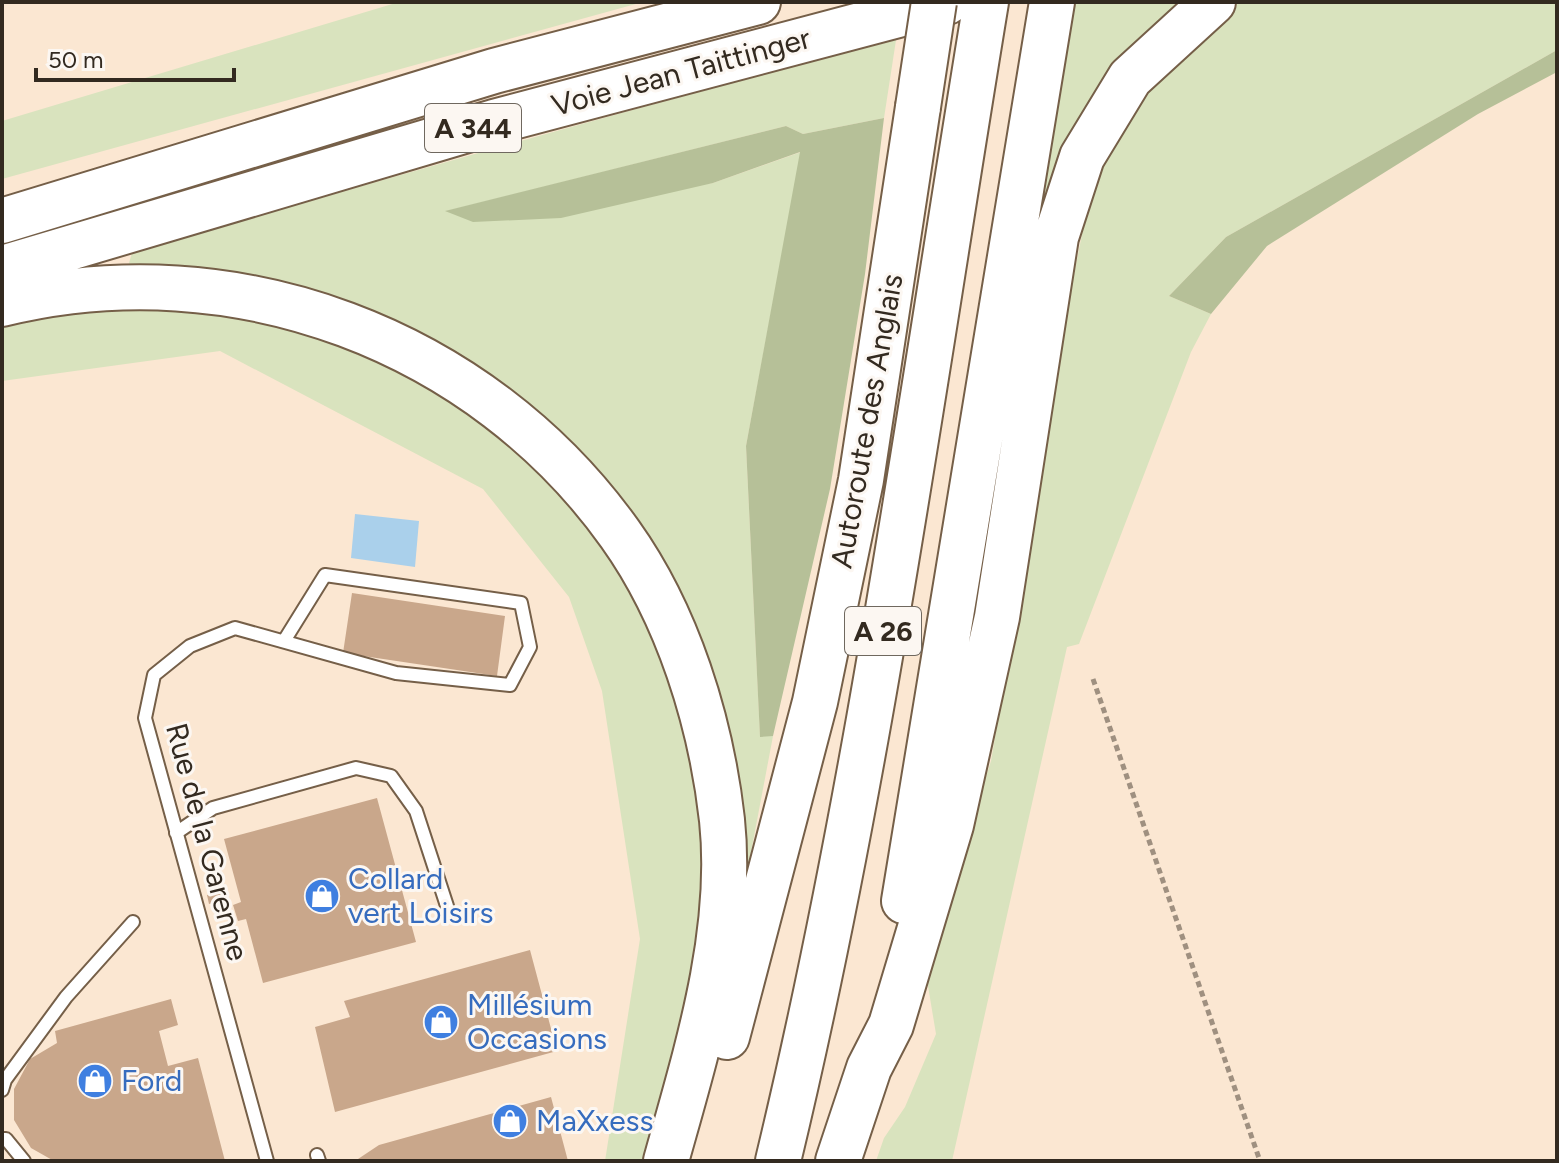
<svg xmlns="http://www.w3.org/2000/svg" width="1559" height="1163" font-family="Figtree,sans-serif">
<rect width="100%" height="100%" fill="#fbe7d2"/>
<path fill="#d9e3be" d="M399,2H643L2,179V121Z
M1074,2H1187L1128,65L1021,338Z
M1240,2H1557V50L1226,237L1169,296L1211,314L1191,352L1079,644L1067,647L952,1161H876L884,1138L905,1107L936,1034L925,968L991,761L1066,315L1087,209L1110,145L1152,87L1181,50Z
M896,40L884,118L803,134L786,126L447,211L713,183L801,152L746,446L760,736H773L742,900L709,672L503,392L135,272L129,263L132,253C386,178 640,106 896,40Z
M133,303L262,318L410,370L526,453L606,545L672,668L707,835L701,960L652,1161H605L640,939L602,691L569,597L483,489L220,351L2,381V321Z"/>
<path fill="#b6c098" d="M1557,50V72L1478,114L1267,246L1211,314L1169,296L1226,237Z
M884,118L865,274L830,489L773,736L760,737L746,446L800,152L713,183L561,218L473,222L445,211L786,126L803,134Z"/>
<path fill="#aad0eb" d="M355,514L419,521L415,567L351,558Z"/>
<path fill="#c9a78b" d="M352,593L505,616L497,676L343,653Z
M377,798L416,942L263,983L246,919L238,921L233,905L241,902L224,839Z
M222,892L224,900L209,904L207,895Z
M530,950L557,1051L335,1112L315,1027L350,1017L344,1001Z
M171,999L178,1025L159,1031L168,1066L198,1058L225,1161H54L31,1148L14,1120V1089L30,1059L57,1043L55,1031Z
M551,1097L568,1161H355L379,1145Z"/>
<g fill="none" stroke-linecap="round" stroke-linejoin="round">
<defs>
<path id="service" d="M176,833L213,808L356,768L391,776L416,811L447,906
M2,1090L5,1080L66,997L133,922
M2,1139H6L24,1161
M317,1155L319,1161
M267,1161L145,718L154,675L190,646L235,628L396,673L510,685L530,647L521,603L325,575L284,641"/>
<path id="motorway" d="M2,221L494,71L758,2
M2,268L494,122L947,2
M2,304C234,247 481,339 620,534C678,615 711,722 722,820C734,934 696,1053 666,1161
M904,901L1052,2
M727,1037L815,702L861,480L918,107
M778,1161C870,779 922,389 986,2
M838,1161L869,1068L891,1025L951,825L997,617L1056,237L1082,157L1130,78L1213,2"/>
</defs>
<use href="#service" stroke="#755f48" stroke-width="16"/>
<use href="#motorway" stroke="#755f48" stroke-width="48"/>
<path stroke="#9f9080" stroke-width="5" stroke-dasharray="6 4" stroke-linecap="butt" d="M1093,679L1260,1161"/>
<use href="#service" stroke="#fff" stroke-width="12"/>
<use href="#motorway" stroke="#fff" stroke-width="44"/>
<defs>
<path id="motorway-bridge" d="M918,107L934,2"/>
</defs>
<use href="#motorway-bridge" stroke="#755f48" stroke-width="48" stroke-linecap="butt"/>
<use href="#motorway-bridge" stroke="#fff" stroke-width="44"/>
</g>
<defs>
<symbol id="shop-disc" viewBox="-11 -11 22 22"><circle r="9.5" fill="#3f7fe0" stroke="#fcf7f2"/><path d="M-5-2.5h2.3a2.7 3.5 0 0 1 5.4 0H5L5.5 6h-11ZM-1.5-2.5h3a1.5 2.3 0 0 0-3 0Z" fill="#fff"/></symbol>
</defs>
<g fill-rule="evenodd">
<use href="#shop-disc" x="302" y="876" width="40" height="40"/>
<use href="#shop-disc" x="421" y="1002" width="40" height="40"/>
<use href="#shop-disc" x="75" y="1061" width="40" height="40"/>
<use href="#shop-disc" x="490" y="1101" width="40" height="40"/>
</g>
<g text-anchor="middle" stroke-width="6" stroke-linejoin="round" paint-order="stroke">
<g fill="#fcf7f2" stroke="#6f685f" stroke-width="2">
<rect x="425" y="104" width="96" height="48" rx="6"/>
<rect x="845" y="607" width="76" height="48" rx="6"/>
</g>
<g font-size="28" font-weight="bold" fill="#332a20">
<text x="473" y="138">A 344</text>
<text x="883" y="641">A 26</text>
</g>
<g font-size="30" fill="#332a20" stroke="#fcf7f2">
<text transform="translate(681 72) rotate(-15)" y="10">Voie Jean Taittinger</text>
<text transform="translate(867 421) rotate(-80)" y="10">Autoroute des Anglais</text>
<text transform="translate(207 842) rotate(75)" y="10">Rue de la Garenne</text>
</g>
<g font-size="30" fill="#366cbe" stroke="#fcf7f2" text-anchor="start">
<text x="348" y="889">Collard<tspan x="348" dy="34">vert Loisirs</tspan></text>
<text x="467" y="1015">Millésium<tspan x="467" dy="34">Occasions</tspan></text>
<text x="121" y="1091">Ford</text>
<text x="536" y="1131">MaXxess</text>
</g>
</g>
<rect width="1559" height="1163" fill="none" stroke="#332a20" stroke-width="8"/>
<path d="M36 68v12h198v-12" fill="none" stroke="#332a20" stroke-width="4"/>
<text x="48" y="68" font-size="24" fill="#332a20" stroke="#fcf7f2" stroke-width="6" paint-order="stroke">50 m</text>
</svg>
